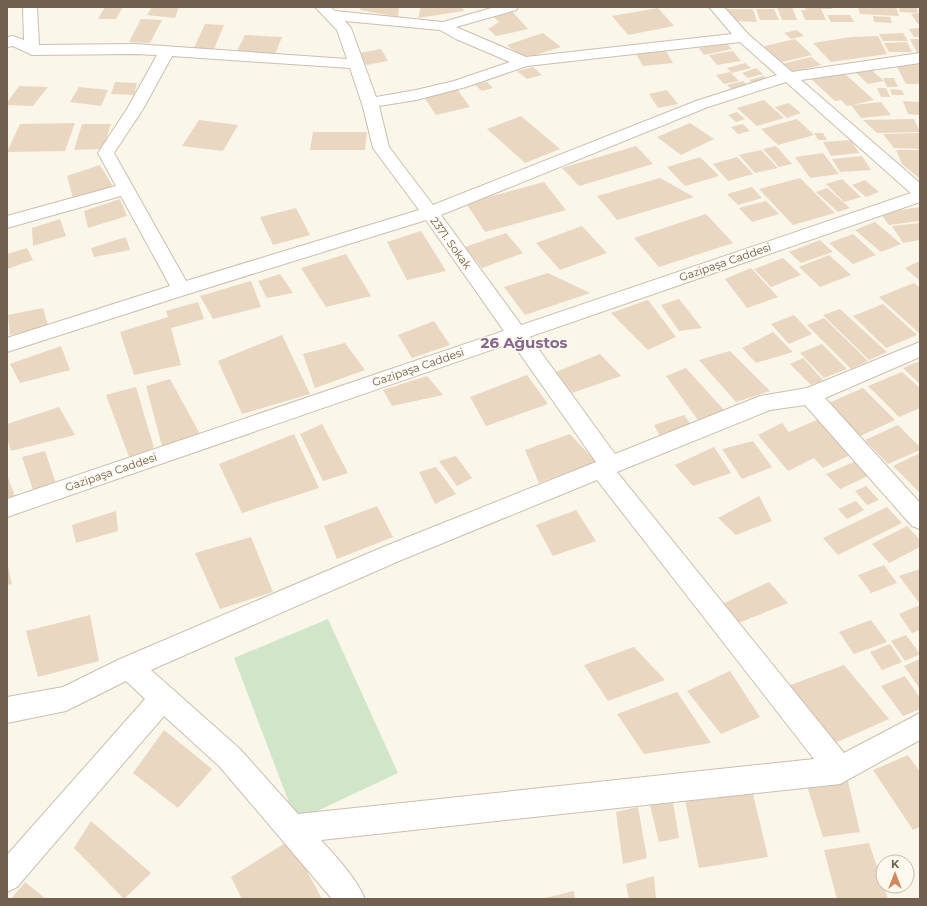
<svg xmlns="http://www.w3.org/2000/svg" width="927" height="906" font-family="Montserrat,sans-serif">
<rect width="100%" height="100%" fill="#faf6e9"/>
<path fill="#d1e6c9" d="M328,619L398,773L296,821L234,658Z"/>
<path fill="#e9d7c2" d="M105,7H123L116,19H98Z
M152,7H179L175,18L147,15Z
M361,7H399L398,17L360,10Z
M421,7H462L464,11L418,18Z
M777,7H792L797,20H782Z
M805,7H831L832,9H821L826,20H805L801,10H806Z
M858,7H896L899,16L860,14Z
M899,7L917,8L918,13L900,12Z
M658,8L674,26L628,35L612,16Z
M510,9L528,29L496,36L488,29L499,22L491,14Z
M723,9H753L757,22L733,21Z
M756,9H774L779,20H760Z
M920,13V24H918L911,14Z
M827,15H850L854,22H831Z
M873,16L890,17L892,23L874,22Z
M141,19L162,20L150,43L129,42Z
M205,24L224,25L214,49L194,48Z
M920,28V37H914L909,29Z
M797,30L804,36L791,39L784,33Z
M543,33L561,47L523,59L507,45Z
M903,33L908,41H883L879,34Z
M245,35L282,37L275,54L237,51Z
M878,36L887,54L831,62L813,43L851,37Z
M795,39L812,55L778,63L761,47Z
M910,39H920V53H917Z
M907,42L912,52H889L884,43Z
M726,43L732,49L704,55L699,48Z
M381,49L388,61L366,65L360,53Z
M666,51L673,63L643,66L636,54Z
M733,51L741,61L717,65L709,55Z
M811,57L821,65L792,72L782,64Z
M745,63L751,68L732,73L727,68Z
M895,63H920V84H906Z
M533,67L542,75L527,79L517,71Z
M756,68L763,74L748,78L742,73Z
M869,68L884,81L868,84L854,71Z
M730,72L739,81L724,84L716,75Z
M843,72L874,100L852,105L881,102L891,115L861,118L851,105L847,106L841,100L835,101L811,79Z
M764,76L768,80L754,84L749,80Z
M883,78H894L898,87H887Z
M743,81L748,86L733,90L727,85Z
M115,82L137,83L134,95L111,94Z
M487,82L493,88L482,91L474,84Z
M19,86L48,87L33,106L7,105V103Z
M79,87L108,90L101,106L70,102Z
M877,88H886L890,97H881Z
M457,89L470,107L436,115L424,97Z
M890,89L902,90L904,95H892Z
M667,90L678,104L658,108L649,94Z
M764,100L784,118L757,126L737,108Z
M903,101L919,102L920,115L908,114Z
M789,103L801,113L787,118L775,107Z
M737,112L745,119L736,122L728,115Z
M521,116L560,149L525,163L487,129Z
M797,119L814,135L778,145L761,129Z
M914,119L920,132L877,133L863,120Z
M199,120L238,125L223,151L182,146Z
M75,123L65,151L7,152L20,124Z
M690,123L714,139L681,155L657,137Z
M82,124H111L103,149L74,150Z
M743,124L750,131L738,134L731,127Z
M313,132H367L365,150H310Z
M814,133H823L827,140H818Z
M920,133V149L894,148L883,134Z
M851,140L859,153L831,156L823,142Z
M636,146L653,164L579,186L562,168Z
M776,146L792,164L779,167L763,149Z
M761,150L778,168L755,173L739,155Z
M896,150H920V179L902,164Z
M823,153L839,174L810,178L795,157Z
M862,156L871,170L840,172L832,159Z
M700,157L719,176L685,186L667,167Z
M737,157L753,174L728,181L713,164Z
M100,165L114,188L73,198L67,176Z
M660,178L694,197L617,220L597,196Z
M800,178L835,213L793,225L759,189Z
M842,179L861,197L844,202L826,184Z
M865,180L879,192L866,197L852,185Z
M544,182L566,210L485,232L466,203Z
M752,187L762,198L738,205L727,194Z
M827,188L850,208L838,212L816,192Z
M120,199L127,216L88,228L84,211Z
M766,201L779,214L752,222L739,208Z
M920,207V221L889,225L880,213Z
M296,208L310,235L273,245L260,217Z
M706,214L733,243L659,267L634,238Z
M60,219L66,236L33,246L32,228Z
M875,222L901,244L881,252L855,230Z
M920,223V240L903,243L892,226Z
M582,226L607,253L560,270L536,243Z
M421,231L446,271L407,280L387,242Z
M506,233L523,253L482,268L465,247Z
M853,234L876,255L853,264L829,243Z
M126,237L130,250L94,257L91,248Z
M820,240L833,252L801,263L789,252Z
M27,248L33,260L7,269V254Z
M346,254L371,296L326,307L301,268Z
M829,255L851,275L820,287L799,267Z
M783,258L801,275L771,287L754,269Z
M920,261V281L905,268Z
M751,268L778,297L747,308L725,279Z
M548,273L590,293L525,315L504,287Z
M280,274L293,293L267,298L258,281Z
M251,281L261,307L213,319L200,296Z
M914,283L920,288V334L879,297Z
M679,299L702,328L679,331L661,305Z
M648,300L676,337L648,350L611,313Z
M198,302L204,319L171,328L181,365L134,375L120,332L168,317L166,311Z
M883,304L917,335L886,348L853,316Z
M43,308L48,326L10,335L8,315Z
M840,309L887,352L869,360L823,315Z
M794,315L812,334L789,344L771,324Z
M824,318L868,361L851,369L807,325Z
M434,321L450,345L412,358L398,335Z
M773,332L793,352L756,363L742,348Z
M282,335L310,394L242,414L218,361Z
M345,343L365,370L315,388L303,354Z
M822,344L847,369L824,378L800,353Z
M61,346L70,370L20,383L10,364Z
M730,351L770,391L736,402L699,360Z
M600,354L621,376L572,393L556,372Z
M803,358L823,380L811,385L790,364Z
M920,361V384L903,368Z
M686,368L724,410L698,420L666,376Z
M902,372L920,388V408L899,417L868,386Z
M527,375L548,404L486,426L470,397Z
M427,376L443,395L392,406L383,390Z
M170,379L201,436L162,446L146,386Z
M136,387L154,448L129,457L106,395Z
M863,388L895,420L856,438L824,405Z
M59,407L75,435L11,451L7,438V424Z
M684,415L692,426L661,438L654,425Z
M819,419L852,454L823,468L814,458L788,471L758,435L782,423L789,432Z
M322,424L348,473L323,481L300,434Z
M898,425L920,447V450L888,464L865,440Z
M294,434L319,488L242,513L219,464Z
M570,434L596,462L539,483L525,450Z
M753,441L772,467L742,479L722,449Z
M714,447L731,473L693,486L675,465Z
M45,451L56,484L33,490L22,457Z
M920,453V493L893,466Z
M456,456L472,478L457,486L439,461Z
M856,461L870,475L840,489L826,474Z
M436,467L456,494L435,504L419,472Z
M7,475L16,499L7,502Z
M866,486L879,500L867,505L855,491Z
M759,496L772,521L736,535L718,518Z
M856,501L864,510L847,519L838,509Z
M377,506L393,537L337,559L324,526Z
M887,507L902,523L838,555L823,538Z
M576,510L596,541L553,556L536,525Z
M116,511L118,531L76,543L72,525Z
M907,526L920,540V547L889,563L872,544Z
M251,537L273,592L220,609L195,553Z
M7,563L12,584L7,585Z
M884,565L897,583L871,593L858,575Z
M920,569V604L899,576Z
M769,582L788,603L736,624L722,604Z
M920,605V630L912,633L899,614Z
M90,615L99,661L38,677L26,631Z
M871,620L887,642L854,654L839,632Z
M906,635L920,654L905,661L891,641Z
M890,644L902,662L882,670L870,652Z
M634,647L665,680L608,701L584,665Z
M920,659V689L904,666Z
M844,665L889,719L828,746L785,687Z
M730,671L760,717L721,734L687,691Z
M905,676L920,698V709L903,716L881,686Z
M677,692L711,743L644,754L617,714Z
M164,730L212,769L178,808L133,773Z
M908,755L920,772V827L913,830L873,770Z
M846,773L860,832L823,837L804,776Z
M752,790L768,857L699,868L684,795Z
M672,796L679,838L659,842L649,801Z
M638,807L647,858L623,864L616,812Z
M91,821L151,873L124,899L74,848Z
M290,840L322,899H242L231,877Z
M869,843L888,899H837L824,850Z
M654,876L656,899H629L626,884Z
M25,882L46,899H11Z
M574,891L575,899H545V898Z"/>
<g fill="none" stroke-linecap="round" stroke-linejoin="round">
<defs>
<path id="street" d="M23,7H37L39,45L135,44L347,59L337,30L315,7H330L335,11L443,22L495,7H518L516,10L456,27L526,57L732,34L709,7H724L748,34L792,72L920,53V63L801,80L920,183V197L914,196L786,82L708,107L441,215L615,454L760,396L807,388L920,342V357L825,398L920,503V529L912,526L805,405L770,410L617,472L844,753L920,713V740L840,784L321,840C337,858 355,876 365,899H332L220,767L164,716L17,887L7,892V855L145,699L126,681L66,711L7,723V697L63,687L120,659L383,547L596,462L426,220L188,294L7,352V338L170,286L121,196L7,228V216L116,186L98,153L127,109L157,55L135,54L32,55L13,46L7,47L8,37L13,36L24,40ZM345,21L440,30L456,39L510,62L454,81L416,90L376,97L351,28ZM740,42L777,75L696,101L433,205L389,147L379,106L416,100L466,87L527,66ZM172,56L350,68L363,107L373,148L419,210L186,281L114,153L143,109ZM597,480L814,759L298,814L240,749L151,670L399,561Z"/>
<path id="secondary" d="M920,190V202L7,517V499Z"/>
</defs>
<use href="#street" stroke="#cbbfb0" stroke-width="2"/>
<use href="#secondary" stroke="#ccc0ae" stroke-width="2"/>
<use href="#street" fill="#fff" fill-rule="evenodd"/>
<use href="#secondary" fill="#fff" fill-rule="evenodd"/>
</g>
<g text-anchor="middle" stroke-width="3" stroke-linejoin="round" paint-order="stroke">
<g font-size="11" fill="#716050" stroke="#fdf9ef">
<text transform="translate(451 243) rotate(54)" y="4">2371. Sokak</text>
<text transform="translate(725 262) rotate(-19)" y="4">Gazipaşa Caddesi</text>
<text transform="translate(418 367) rotate(-19)" y="4">Gazipaşa Caddesi</text>
<text transform="translate(111 472) rotate(-19)" y="4">Gazipaşa Caddesi</text>
</g>
<g font-size="15" font-weight="bold" fill="#86688c" stroke="#fdf9ef">
<text x="524" y="348">26 Ağustos</text>
</g>
</g>
<rect width="927" height="906" fill="none" stroke="#716050" stroke-width="16"/>
<g transform="translate(895 874)"><circle r="19" fill="#fdf9ef" stroke="#c5bcaf"/>
<path d="M0-3L7 15L0 10L-7 15Z" fill="#d3895f"/>
<text y="-6" font-size="11" font-weight="bold" text-anchor="middle" fill="#716050">K</text>
</g>
</svg>
